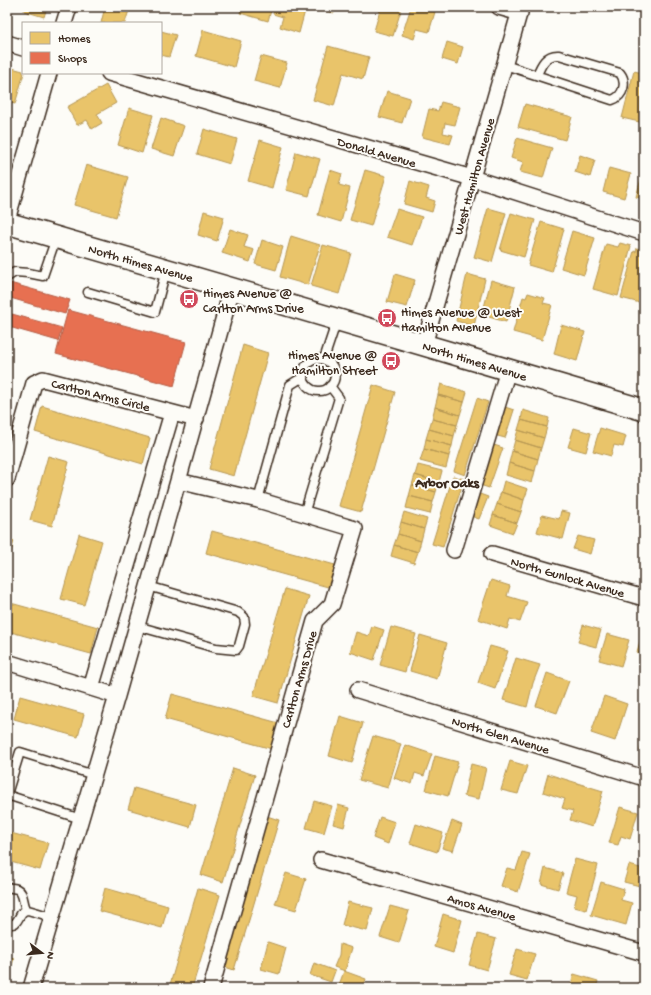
<svg xmlns="http://www.w3.org/2000/svg" width="651" height="995" font-family="'Gochi Hand',sans-serif">
<rect width="100%" height="100%" fill="#fdfcf7"/>
<filter id="ink" filterUnits="userSpaceOnUse"><feTurbulence type="fractalNoise" baseFrequency=".025" numOctaves="2"/><feDisplacementMap in="SourceGraphic" scale="8" xChannelSelector="R" yChannelSelector="G"/><feConvolveMatrix kernelMatrix="1 2 1 2 8 2 1 2 1" color-interpolation-filters="sRGB"/></filter>
<g filter="url(#ink)">
<path fill="#e9c46a" stroke="#b59653" d="M25,7H47L44,17L24,11Z
M105,7H130L125,23H101Z
M242,7H272L268,21L240,13Z
M275,7H306L299,33L280,27L283,17L273,14Z
M312,7H336L334,13Z
M381,7H402L393,36L374,31Z
M411,7H419L435,12L429,32L417,29L414,39L402,35Z
M203,30L241,41L234,67L196,56Z
M161,31L176,35L169,57L161,55Z
M447,42L463,47L458,64L442,59Z
M328,46L369,57L363,79L343,73L334,106L313,100Z
M261,56L287,63L280,88L254,81Z
M8,67L23,71V73H24L15,104L7,102V70Z
M644,69V123L622,118L634,71L643,73Z
M106,85L116,103L97,114L102,123L92,129L87,120L77,125L67,107Z
M387,91L410,98L402,123L379,117Z
M441,102L460,107L455,125L445,123L443,133L453,135L450,144L422,137L429,109L438,111Z
M525,104L572,117L565,140L518,127Z
M129,108L153,115L142,153L118,145Z
M161,118L184,126L174,156L151,149Z
M204,129L237,139L230,164L197,154Z
M517,138L552,148L543,178L520,172L523,162L511,158Z
M260,140L283,147L272,188L248,181Z
M296,152L320,159L309,196L286,190Z
M580,155L595,160L590,177L575,172Z
M86,165L128,177L116,217L74,205Z
M609,168L631,174L624,198L603,192Z
M644,168V199L636,197Z
M330,170L342,174L339,185L350,188L341,222L318,215Z
M365,170L386,176L371,226L350,220Z
M410,181L429,187L426,198L435,201L432,212L404,204Z
M488,208L506,213L492,262L474,257Z
M397,209L422,217L412,245L387,237Z
M204,211L224,217L217,241L198,235Z
M511,213L535,220L524,257L500,250Z
M541,222L564,229L552,272L528,265Z
M230,229L248,235L244,247L254,250L250,262L222,253Z
M572,231L595,238L584,275L561,268Z
M291,236L320,245L308,285L280,277Z
M262,240L283,247L276,270L255,264Z
M620,243L631,246L618,296L593,289L606,244L618,247Z
M323,245L351,253L339,294L311,286Z
M637,248L644,250V304L621,298L634,251L636,252Z
M395,274L415,280L407,307L387,302Z
M467,274L485,279L474,326L456,321Z
M491,280L515,287L506,322L482,315Z
M528,293L545,298L543,303L552,305L542,340L513,332L523,297L526,298Z
M561,325L585,332L577,361L554,354Z
M243,345L268,353L234,476L209,469Z
M441,384L467,392L464,402L438,395Z
M373,385L395,392L361,512L339,506Z
M438,395L464,402L460,415L435,407Z
M477,398L488,402L465,475L454,471Z
M42,406L150,438L143,464L35,432Z
M502,406L514,410L505,438L494,435Z
M435,407L460,415L457,425L432,419Z
M523,410L549,418L547,427L521,420Z
M432,419L457,425L454,436L429,429Z
M521,420L547,427L544,438L518,430Z
M574,428L591,433L586,452L568,447Z
M600,428L626,436L623,447L614,445L611,456L593,451Z
M429,429L454,436L452,446L426,439Z
M518,430L544,438L541,448L515,440Z
M426,439L452,446L449,456L424,449Z
M515,440L541,448L538,459L512,451Z
M491,444L503,448L489,488L477,484Z
M424,449L449,456L446,468L420,461Z
M512,451L538,459L535,471L509,463Z
M48,456L69,462L52,526L30,520Z
M509,463L535,471L532,483L506,475Z
M418,465L442,471L439,482L415,475Z
M415,475L439,482L436,492L412,485Z
M453,476L464,479L443,547L432,544Z
M504,481L528,489L524,500L501,492Z
M412,485L436,492L433,502L409,496Z
M501,492L524,500L521,512L497,504Z
M477,493L488,497L479,519L468,515Z
M409,496L433,502L430,514L406,508Z
M497,504L521,512L517,523L493,515Z
M561,511L570,513L563,539L537,532L542,515L559,519Z
M404,512L427,519L424,529L401,522Z
M493,515L517,523L513,533L490,525Z
M401,522L424,529L421,541L398,534Z
M212,531L335,565L328,587L206,553Z
M79,534L102,541L84,605L61,599Z
M398,534L421,541L418,552L394,545Z
M578,536L594,540L590,554L573,549Z
M7,539L14,541L7,565Z
M394,545L418,552L414,563L391,556Z
M491,580L510,586L507,596L527,602L520,622L510,619L507,629L478,619Z
M285,589L309,596L278,703L253,696Z
M7,602L98,627L91,654L7,631Z
M583,625L601,630L596,647L578,642Z
M372,626L384,630L374,660L350,652L356,632L369,636Z
M391,627L416,634L405,672L380,665Z
M607,634L629,640L621,666L599,660Z
M642,634L644,635V654L637,652Z
M420,635L447,643L437,679L410,671Z
M490,646L508,651L495,689L478,683Z
M516,658L540,665L533,683L527,707L503,700Z
M547,673L569,681L557,713L536,706Z
M172,694L279,723L272,749L165,719Z
M20,696L84,714L78,737L14,719Z
M604,696L627,704L615,741L591,733Z
M340,716L363,723L352,763L329,756Z
M373,736L401,744L388,788L359,780Z
M644,737V752L640,751Z
M405,745L432,754L424,776L415,773L412,784L394,778Z
M435,756L458,762L448,796L426,790Z
M510,761L527,766L518,794L501,790Z
M471,764L486,768L479,799L464,796Z
M233,768L255,775L223,882L201,875Z
M548,774L603,791L592,827L570,820L573,811L562,808L565,799L543,792Z
M134,788L196,805L190,827L128,809Z
M314,801L332,806L324,833L306,828Z
M338,805L349,808L344,827L333,824Z
M620,807L638,812L630,839L621,836L618,845L609,843Z
M267,816L279,820L234,970L222,966Z
M380,817L395,822L388,844L373,838Z
M452,821L462,825L453,851L442,848Z
M416,824L443,833L437,852L410,843Z
M7,832L48,843L40,870L7,861Z
M522,852L530,854L518,892L501,886L507,868L516,870Z
M575,859L598,865L586,910L574,907L577,895L566,892Z
M629,865L644,869V887L624,882Z
M545,868L563,873L558,889L541,884Z
M286,873L306,879L296,910L275,904Z
M601,882L624,889L621,900L632,903L626,925L591,915Z
M105,888L168,906L162,928L99,911Z
M198,888L220,895L192,988H169Z
M348,902L373,908L367,931L342,925Z
M390,906L409,911L399,943L380,937Z
M443,914L462,920L453,953L434,947Z
M478,934L496,939L487,970L469,965Z
M268,942L286,948L279,974L261,969Z
M340,944L352,948L345,971L334,967L339,955Z
M517,949L535,954L527,980L509,975Z
M7,956L14,958L7,982Z
M314,963L335,971L331,982L310,975Z
M344,971L366,979L363,988H338Z
M574,974L598,981L596,988H570Z
M641,980L644,981V988H639Z"/>
<path fill="#e76f51" stroke="#b35a42" d="M10,283L70,300L65,314L7,297V292Z
M68,310L186,342L174,386L56,354Z
M12,314L62,328L58,341L9,327Z"/>
<g fill="none" stroke-linecap="round" stroke-linejoin="round">
<defs>
<path id="lane" d="M505,65L612,100C624,96 627,82 620,73L559,55C546,54 541,65 537,75
M7,277L15,272L28,273L43,276L56,238
M88,292L155,312L166,270
M303 375a16 16 0 1 1 32 0a16 16 0 1 1-32 0Z
M324,359L337,320
M258,500L290,385L298,380L303,379
M304,514L339,398L330,386
M137,626L216,648L236,650L239,646L245,624L244,617L238,612L148,586
M7,794L20,752L94,775
M7,795L81,819
M7,887C10,888 14,888 17,889C25,893 22,904 27,910
M7,924C21,927 17,911 27,910C30,910 47,916 52,917"/>
<path id="street" d="M499,7L520,13
M64,23L69,7
M7,43L23,48
M109,73L472,178L644,233
M7,220L49,73
M424,345L521,7
M7,479L34,383L43,379L196,419
M454,550L508,370
M492,554L644,598
M7,662L117,696
M91,688L172,413
M358,690L644,778
M321,860L644,953
M31,988L117,696L178,481
M211,988L315,621L332,604L355,529L258,500L178,481L232,288"/>
<path id="secondary" d="M7,223L424,345L644,410"/>
</defs>
<use href="#lane" stroke="#3b2a1e" stroke-width="11"/>
<use href="#street" stroke="#3b2a1e" stroke-width="18"/>
<use href="#secondary" stroke="#3b2a1e" stroke-width="24"/>
<use href="#lane" stroke="#fdfcf7" stroke-width="8"/>
<use href="#street" stroke="#fdfcf7" stroke-width="15"/>
<use href="#secondary" stroke="#fdfcf7" stroke-width="21"/>
</g>
</g>
<defs>
<symbol id="bus-disc" viewBox="-11 -11 22 22"><circle r="9.5" fill="#d1495b" stroke="#fdfcf7"/><path d="M-5-6H5V4H4V6H2V4H-2V6H-4V4H-5ZM-3.5-4V0h7V-4ZM-3.5 1.2v1.5H-2V1.2ZM2 1.2v1.5H3.5V1.2Z" fill="#fff"/></symbol>
</defs>
<g fill-rule="evenodd">
<use href="#bus-disc" x="178" y="288" width="22" height="22"/>
<use href="#bus-disc" x="376" y="307" width="22" height="22"/>
<use href="#bus-disc" x="380" y="350" width="22" height="22"/>
</g>
<g text-anchor="middle" stroke-width="4" stroke-linejoin="round" paint-order="stroke">
<g font-size="13" fill="#3b2a1e" stroke="#fdfcf7">
<text transform="translate(377 151) rotate(16)" y="5">Donald Avenue</text>
<text transform="translate(473 176) rotate(-74)" y="5">West Hamilton Avenue</text>
<text transform="translate(141 262) rotate(16)" y="5">North Himes Avenue</text>
<text transform="translate(475 360) rotate(17)" y="5">North Himes Avenue</text>
<text transform="translate(101 394) rotate(14)" y="5">Carlton Arms Circle</text>
<text transform="translate(568 576) rotate(16)" y="5">North Gunlock Avenue</text>
<text transform="translate(298 679) rotate(-74)" y="5">Carlton Arms Drive</text>
<text transform="translate(501 734) rotate(17)" y="5">North Glen Avenue</text>
<text transform="translate(482 906) rotate(16)" y="5">Amos Avenue</text>
</g>
<g font-size="13" fill="#3b2a1e" stroke="#fdfcf7" text-anchor="start">
<text x="203" y="297">Himes Avenue @<tspan x="203" dy="15">Carlton Arms Drive</tspan></text>
<text x="401" y="316">Himes Avenue @ West<tspan x="401" dy="15">Hamilton Avenue</tspan></text>
<text x="377" y="359" text-anchor="end">Himes Avenue @<tspan x="377" dy="15">Hamilton Street</tspan></text>
</g>
<g font-size="14" font-weight="bold" fill="#3b2a1e" stroke="#fdfcf7">
<text x="447" y="487">Arbor Oaks</text>
</g>
</g>
<rect width="651" height="995" fill="none" stroke="#fdfcf7" stroke-width="24"/>
<rect x="12" y="12" width="627" height="971" fill="none" stroke="#3b2a1e" stroke-width="1.5" filter="url(#ink)"/>
<rect x="22" y="22" width="140" height="52" fill="#fdfcf7" stroke="#afa8a0"/>
<rect x="30" y="32" width="20" height="12" fill="#e9c46a" stroke="#afa8a0"/>
<text x="58" y="42" font-size="12" fill="#3b2a1e">Homes</text>
<rect x="30" y="52" width="20" height="12" fill="#e76f51" stroke="#afa8a0"/>
<text x="58" y="62" font-size="12" fill="#3b2a1e">Shops</text>
<g transform="translate(42 953) rotate(106)" stroke="#fdfcf7" stroke-width="3" paint-order="stroke">
<path d="M0-3L7 15L0 10L-7 15Z" fill="#3b2a1e"/>
<text y="-6" font-size="11" font-weight="bold" text-anchor="middle" fill="#3b2a1e">N</text>
</g>
</svg>
